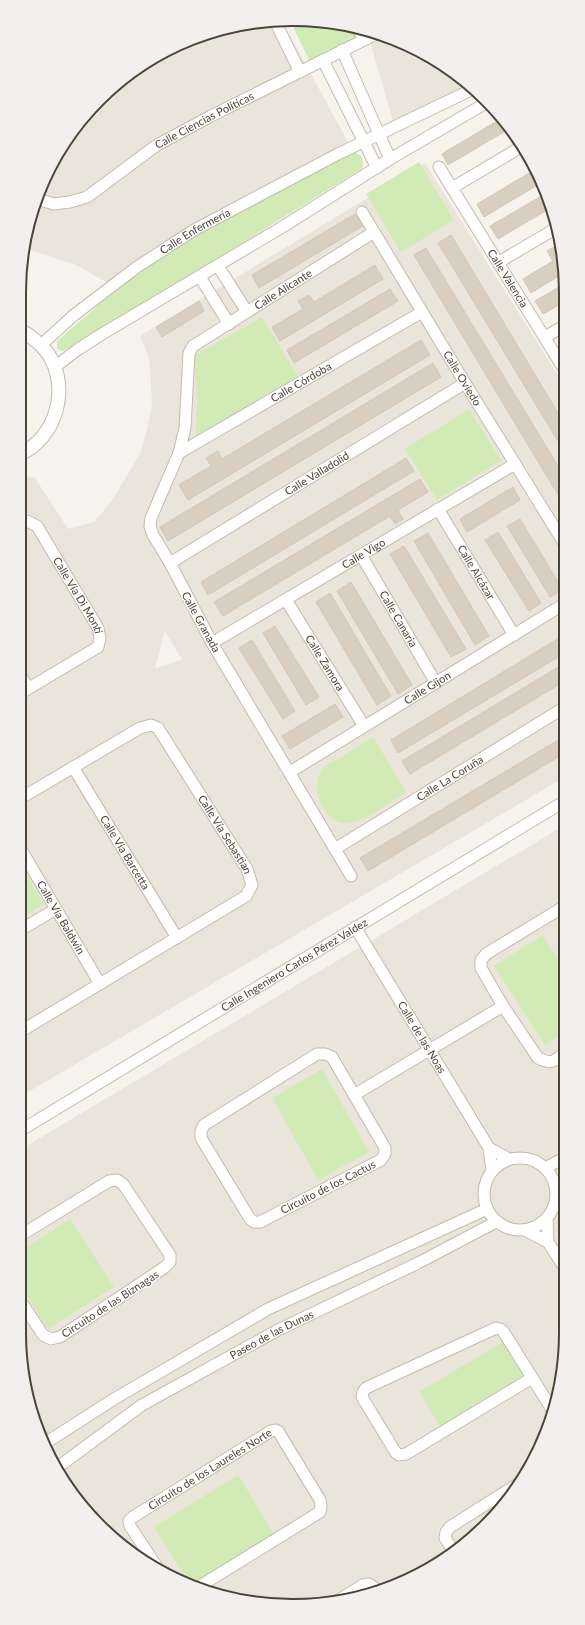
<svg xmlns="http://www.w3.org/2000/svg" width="585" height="1625" font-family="Lato,sans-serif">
<rect width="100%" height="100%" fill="#f6f3ec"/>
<path fill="#eae5da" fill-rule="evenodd" d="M257,21H282L348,142L261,191L108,283L76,265L25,248L28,222L47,172L75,126L112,87L156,56L204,34Z
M364,28L429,56L466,86L393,121L370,42Z
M425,163L564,385L565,777L23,1095L20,475L35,478L68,529L94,522L111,502L141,452L148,425L152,404L151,383L149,358L140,336ZM165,631L182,660L156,668H155Z
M565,825L566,1332L557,1403L520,1485L486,1526L445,1560L363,1597L311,1605L257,1604L171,1578L126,1549L87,1513L40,1437L24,1386L23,1148Z"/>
<path fill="#d2eab5" d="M290,20H310L351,26L356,37L311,64Z
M355,152L362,157L363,166L361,169L100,331L63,351L59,350L57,348V341L130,278L188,238Z
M419,162L454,220L401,252L366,194Z
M262,317L298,377L196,435L197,400L194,356Z
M469,409L501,460L437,500L405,449Z
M373,737L406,792C389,802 367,822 347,823C323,825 308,785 323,768C326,764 332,762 336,760C348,752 360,745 373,737Z
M22,868L44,904L22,918Z
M542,935L565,970V1031L545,1045L494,966Z
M322,1069L369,1152L318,1180L272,1098Z
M70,1219L114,1287L48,1329L24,1291V1249Z
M503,1342L510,1348L526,1375L440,1427L419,1392Z
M238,1475L274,1534L192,1584L189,1583L154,1527Z"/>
<path fill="#d8cfc1" stroke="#d3c7b4" d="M502,118L509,129L448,165L442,154Z
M536,169L541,183L484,217L477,204Z
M545,194L549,209L498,239L490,226Z
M355,214L363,226L259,288L252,275Z
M451,235L564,423V451L438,243Z
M556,246L564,257V273L531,293L523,279L553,261L547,251Z
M426,248L564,476L563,503L414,255Z
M375,265L383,279L280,341L272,327L303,309L298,301L309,295L314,302Z
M564,284V302L543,314L535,301Z
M390,289L398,301L294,363L287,350Z
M199,301L204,311L162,337L156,327Z
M421,340L430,355L188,500L179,485L211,466L206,458L218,451L222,459Z
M433,363L441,377L168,541L160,527Z
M406,458L414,471L208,595L201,582Z
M420,479L428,492L398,510L403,519L395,524L390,516L223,616L214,602Z
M513,487L520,500L467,532L460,519Z
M520,519L563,590L550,597L507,526Z
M498,532L541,603L529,611L485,540Z
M428,533L489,636L475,645L414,541Z
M404,546L466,649L451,657L390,554Z
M351,582L412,685L398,694L337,591Z
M330,593L391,696L377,705L316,602Z
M275,626L319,697L306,705L263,633Z
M564,635L565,653L398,753L391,740Z
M252,640L295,711L283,719L239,648Z
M565,663V681L410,774L402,761Z
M335,704L343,717L290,749L282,736Z
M565,736V753L368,871L360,858Z"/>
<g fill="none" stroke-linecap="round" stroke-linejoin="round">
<defs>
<g id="minor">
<path d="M275,21L300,72"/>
<path d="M357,27L364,40"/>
<path d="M342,50L390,159"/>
<path d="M323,60L377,168"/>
<path id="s1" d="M439,167L564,369"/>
<path d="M452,188L521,147"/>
<path id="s2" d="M37,199L54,204L70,202L87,197L157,145L211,116L376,34"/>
<path id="s3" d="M362,212L465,383L564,543"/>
<path d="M499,262L555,229"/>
<path d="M218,266L247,312"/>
<path d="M200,277L229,324"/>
<path d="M545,337L564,326"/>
<path id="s4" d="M41,345L74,315L137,267L194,230L338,154L471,90"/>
<path d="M55,367L77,350L102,334L284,226L390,159L486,103"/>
<path id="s5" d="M179,453L422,312"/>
<path id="s6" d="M438,509L514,635"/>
<path id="s7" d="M20,520L27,521L37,526L98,628L100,638L98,647L21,693"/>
<path id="s8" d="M361,555L436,683"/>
<path id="s9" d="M170,563L465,383"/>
<path id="s10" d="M286,600L364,726"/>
<path id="s11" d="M212,643L515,464"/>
<path d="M21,676L28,688"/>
<path id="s12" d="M73,767L177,938"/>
<path id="s13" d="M290,772L564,604"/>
<path id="s14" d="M21,798L140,728L151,725L158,728L247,869L252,885L246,896L23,1030"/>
<path id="s15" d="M335,849L565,707"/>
<path id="s16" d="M22,851L100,984"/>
<path id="s17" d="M351,876L212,643L170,563L153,535L150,526L151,518L179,453L185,428L189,353L193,346L374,232"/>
<path d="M565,906L486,954L481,960V968L503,1006L538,1058C552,1065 555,1061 565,1052"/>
<path id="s18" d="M355,927L489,1148L492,1170"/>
<path d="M22,929L56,909"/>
<path d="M317,1054H325L332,1057L385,1148V1154L381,1160L260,1222H254L250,1219L201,1138V1131L204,1125Z"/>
<path d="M354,1095L503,1006"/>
<path id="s19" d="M23,1129L565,801"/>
<path d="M489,1148L509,1159"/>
<circle cx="520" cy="1194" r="36"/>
<path d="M545,1168L566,1157"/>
<path d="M556,1192L566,1184"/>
<path d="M547,1218L548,1242L566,1270"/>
<path d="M525,1230L548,1242"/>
<path d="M23,1234L109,1181L117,1180L123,1184L170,1255V1262L165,1267L60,1337L51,1339L43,1335L24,1306"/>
<path d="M532,1378L406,1454L399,1455L396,1453L362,1397L363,1392L366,1388L496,1328L500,1329L503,1331L553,1411"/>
<path d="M38,1430L46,1443"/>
<path d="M44,1444L114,1399L268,1309L487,1209"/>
<path id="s20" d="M58,1467L142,1405L278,1330L418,1263L496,1222"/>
<path d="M454,1552L445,1538L446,1532L450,1527L521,1482"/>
<path id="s21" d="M159,1570L130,1526L129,1521L133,1517L271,1431L275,1430L278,1431L320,1500L321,1506L320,1512L200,1586"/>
<path d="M337,1601L363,1585L369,1584L378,1590"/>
</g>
<path id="tertiary" d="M19,329C31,336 41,343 49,355C70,389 56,438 20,454"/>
</defs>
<use href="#minor" stroke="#c2bbae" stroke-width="13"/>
<use href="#tertiary" stroke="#c2bbae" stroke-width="15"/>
<use href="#minor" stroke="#fff" stroke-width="11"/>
<use href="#tertiary" stroke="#fff" stroke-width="13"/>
</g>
<g text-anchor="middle" stroke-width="3" stroke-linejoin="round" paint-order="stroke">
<g font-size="11" fill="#4b4439" stroke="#fff">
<text dy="4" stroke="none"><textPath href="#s2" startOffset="192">Calle Ciencias Políticas</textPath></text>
<text dy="4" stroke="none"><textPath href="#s4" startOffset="192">Calle Enfermería</textPath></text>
<text dy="4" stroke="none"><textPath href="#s1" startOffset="131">Calle Valencia</textPath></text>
<text dy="4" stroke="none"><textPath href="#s17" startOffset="698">Calle Alicante</textPath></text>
<text dy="4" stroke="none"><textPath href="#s3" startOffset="194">Calle Oviedo</textPath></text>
<text dy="4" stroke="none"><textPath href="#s5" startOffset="141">Calle Córdoba</textPath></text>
<text dy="4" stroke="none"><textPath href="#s9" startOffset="172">Calle Valladolid</textPath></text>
<text dy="4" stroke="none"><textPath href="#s11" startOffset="176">Calle Vigo</textPath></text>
<text dy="4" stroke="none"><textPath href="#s6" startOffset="74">Calle Alcázar</textPath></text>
<text dy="4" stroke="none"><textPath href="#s7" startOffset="99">Calle Vía Di Monti</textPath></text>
<text dy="4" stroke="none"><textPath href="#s8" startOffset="74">Calle Canaria</textPath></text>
<text transform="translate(201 622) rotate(61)" y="4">Calle Granada</text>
<text dy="4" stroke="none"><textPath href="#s10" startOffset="74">Calle Zamora</textPath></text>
<text dy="4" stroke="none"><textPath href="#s13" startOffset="161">Calle Gijon</textPath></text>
<text dy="4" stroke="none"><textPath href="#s15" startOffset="135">Calle La Coruña</textPath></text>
<text dy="4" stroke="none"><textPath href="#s14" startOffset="283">Calle Vía Sebastian</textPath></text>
<text dy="4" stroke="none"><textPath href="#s12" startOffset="100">Calle Vía Barcetta</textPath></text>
<text dy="4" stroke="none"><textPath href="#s16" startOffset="77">Calle Vía Baldwin</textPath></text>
<text dy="4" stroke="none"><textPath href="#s19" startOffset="317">Calle Ingeniero Carlos Pérez Valdez</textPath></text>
<text dy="4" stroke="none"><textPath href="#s18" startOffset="129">Calle de las Noas</textPath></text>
<text transform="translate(328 1187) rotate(-27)" y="4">Circuito de los Cactus</text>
<text transform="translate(110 1304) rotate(-33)" y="4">Circuito de las Biznagas</text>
<text dy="4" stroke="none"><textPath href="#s20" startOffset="252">Paseo de las Dunas</textPath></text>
<text dy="4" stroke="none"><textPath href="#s21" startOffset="154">Circuito de los Laureles Norte</textPath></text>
</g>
</g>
<path d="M0 0H585V1625H0ZM292 26H293A266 266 0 0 1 559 292V1333A266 266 0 0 1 293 1599H292A266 266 0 0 1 26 1333V292A266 266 0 0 1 292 26Z" fill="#f1f0ef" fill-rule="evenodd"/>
<path fill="none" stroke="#4b4439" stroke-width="2" d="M292 26H293A266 266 0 0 1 559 292V1333A266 266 0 0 1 293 1599H292A266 266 0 0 1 26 1333V292A266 266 0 0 1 292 26Z"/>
</svg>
